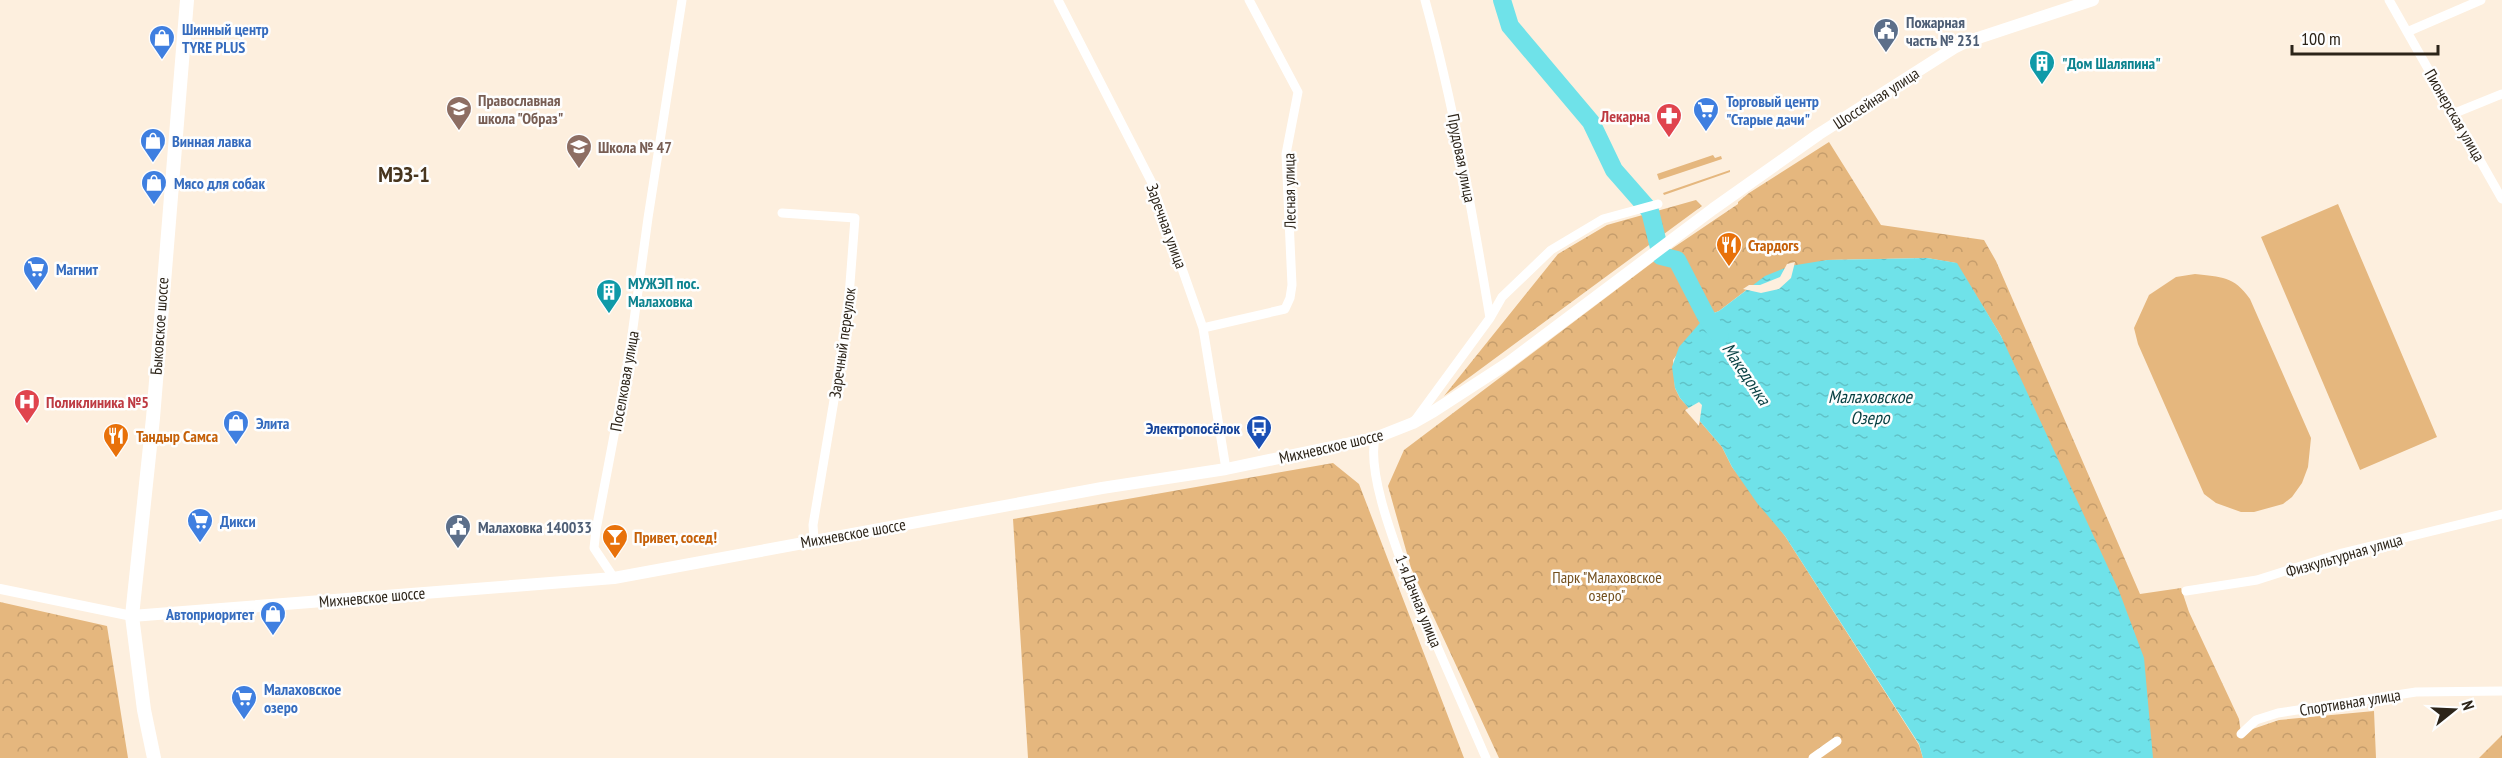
<svg xmlns="http://www.w3.org/2000/svg" width="2502" height="758" font-family="'PT Sans Narrow',sans-serif">
<defs>
<pattern id="forest-crowns" width="20" height="18" patternUnits="userSpaceOnUse" patternTransform="scale(1.5)"><rect width="20" height="18" fill="#e5b77e"/><path d="M2 6a3 3 0 1 1 6 0M12 15a3 3 0 1 1 6 0" fill="none" stroke="#c59d6c"/></pattern>
<pattern id="water-ripples" width="26" height="14" patternUnits="userSpaceOnUse" patternTransform="scale(1.5)"><rect width="26" height="14" fill="#6fe2e9"/><path d="M2 4q2-2 4 0t4 0M15 11q2-2 4 0t4 0" fill="none" stroke="#60c2c7"/></pattern>
</defs>
<rect width="100%" height="100%" fill="#fdefde"/>
<path fill="#e5b77e" d="M1713,155L1715,158L1721,156L1722,159L1659,180L1657,174Z
M1730,170V172L1664,195L1663,193Z
M2338,204L2437,437L2360,470L2261,237Z
M2195,274C2221,277 2234,276 2250,299L2311,438L2308,467L2302,483L2292,497L2283,504L2254,512H2241L2216,503L2204,494L2138,344L2134,328L2149,295L2176,277Z"/>
<path fill="url(#forest-crowns)" d="M1829,142L1881,225L1984,240L1996,261L2140,594L2181,588L2189,612L2239,719L2241,733L2279,720L2374,711L2376,758H2152L2001,336L1956,263L1927,258L1827,260L1749,288L1719,311L1706,316L1673,360L1675,388L1680,398L1722,447L1732,467L1785,536L1919,745L1923,758H1499L1411,568L1388,486L1404,450L1661,256L1738,204V202L1749,193Z
M1696,200L1702,206L1444,396L1558,254L1607,225Z
M1333,463L1359,484L1464,758H1028L1013,519Z
M0,602L107,626L128,758H0Z
M2502,735V758H2479Z"/>
<path fill="url(#water-ripples)" d="M1927,258L1957,263L2001,336L2119,591L2144,658L2153,758H1923L1919,744L1785,536L1757,503L1732,467L1722,447L1680,398L1675,388L1672,367L1679,347L1706,316L1719,311L1765,276L1790,266L1827,260Z"/>
<path fill="#fdefde" d="M1795,262L1791,278L1779,289L1761,293L1743,289L1749,285H1760L1780,277L1787,264Z
M1699,402L1702,405L1699,426L1685,410Z"/>
<g fill="none" stroke-linecap="round" stroke-linejoin="round">
<path stroke="#6fe2e9" stroke-width="18" d="M1502,0L1510,26L1591,122L1614,170L1650,211L1661,256L1677,260L1706,316L1720,336"/>
<path stroke="#fff" stroke-width="9" d="M1058,0L1151,181L1203,328L1226,469
M1425,0C1454,105 1472,211 1490,318
M2389,0L2502,199
M2407,32L2481,0
M2455,113L2502,94
M782,213L855,218L847,323L813,525L814,539
M1203,328L1285,309L1290,298L1292,285L1286,154L1298,92L1249,0
M1416,419L1490,318L1502,297L1551,250L1603,219L1658,204
M1375,438C1367,474 1395,544 1408,580L1486,758
M614,578L594,548L596,530L629,357L648,218L682,0
M2186,591L2257,580L2342,553L2502,514
M2241,734L2256,720L2278,713L2416,692L2502,691
M1813,758L1837,741"/>
<path stroke="#fff" stroke-width="10" d="M0,589L132,616"/>
<path stroke="#fff" stroke-width="12" d="M132,616L614,578L1102,488L1226,469L1375,438L1413,423L1434,411L1508,363L1713,209L1819,134L1954,48L1966,42L2093,0"/>
<path stroke="#fff" stroke-width="14" d="M154,758L144,710L132,616L153,418L187,0"/>
</g>
<defs>
<symbol id="civic-pin" viewBox="-11 -11 22 30"><path d="M0 17L-7.5 6A9.5 9.5 0 1 1 7.5 6Z" fill="#5c6f8a" stroke="#fefefe"/><path d="M-.6-6.5H3V-4.5H.6V-3L4-1V1h2V6H-6V1h2V-1L-.6-3ZM-1.2 2.5V6h2.4V2.5Z" fill="#fff"/></symbol>
<symbol id="shop-pin" viewBox="-11 -11 22 30"><path d="M0 17L-7.5 6A9.5 9.5 0 1 1 7.5 6Z" fill="#3f7fe0" stroke="#fefefe"/><path d="M-5-2.5h2.3a2.7 3.5 0 0 1 5.4 0H5L5.5 6h-11ZM-1.5-2.5h3a1.5 2.3 0 0 0-3 0Z" fill="#fff"/></symbol>
<symbol id="building-pin" viewBox="-11 -11 22 30"><path d="M0 17L-7.5 6A9.5 9.5 0 1 1 7.5 6Z" fill="#0f9aa8" stroke="#fefefe"/><path d="M-4-6H4V6H1V3H-1V6H-4ZM-2.5-4.3h1.7v1.8h-1.7ZM.8-4.3h1.7v1.8H.8ZM-2.5-1h1.7V.8h-1.7ZM.8-1h1.7V.8H.8Z" fill="#fff"/></symbol>
<symbol id="school-pin" viewBox="-11 -11 22 30"><path d="M0 17L-7.5 6A9.5 9.5 0 1 1 7.5 6Z" fill="#8d6e63" stroke="#fefefe"/><path d="M0-5L7-2L0 1L-7-2ZM-4 1L0 2.5L4 1V4Q0 6-4 4Z" fill="#fff"/></symbol>
<symbol id="supermarket-pin" viewBox="-11 -11 22 30"><path d="M0 17L-7.5 6A9.5 9.5 0 1 1 7.5 6Z" fill="#3f7fe0" stroke="#fefefe"/><path d="M-6-5.5h2.5l.6 2H6L4.5 2H-2.5L-4.4-4H-6ZM-1.5 3.2a1.3 1.3 0 1 0 .1 0ZM3 3.2a1.3 1.3 0 1 0 .1 0Z" fill="#fff"/></symbol>
<symbol id="pharmacy-pin" viewBox="-11 -11 22 30"><path d="M0 17L-7.5 6A9.5 9.5 0 1 1 7.5 6Z" fill="#e0444e" stroke="#fefefe"/><path d="M-2-6h4v4h4v4h-4v4h-4v-4h-4v-4h4Z" fill="#fff"/></symbol>
<symbol id="restaurant-pin" viewBox="-11 -11 22 30"><path d="M0 17L-7.5 6A9.5 9.5 0 1 1 7.5 6Z" fill="#e8710a" stroke="#fefefe"/><path d="M-5-6h1v4h1v-4h1v4h1v-4h1v5L-1.5 .5V6h-2V.5L-5-1ZM5-6V6H3V1.5H1.5Q1.5-4 5-6Z" fill="#fff"/></symbol>
<symbol id="hospital-pin" viewBox="-11 -11 22 30"><path d="M0 17L-7.5 6A9.5 9.5 0 1 1 7.5 6Z" fill="#e0444e" stroke="#fefefe"/><path d="M-5-5h3v3.5h4V-5h3V5h-3V1.5h-4V5h-3Z" fill="#fff"/></symbol>
<symbol id="bus-pin" viewBox="-11 -11 22 30"><path d="M0 17L-7.5 6A9.5 9.5 0 1 1 7.5 6Z" fill="#1a4fb4" stroke="#fefefe"/><path d="M-5-6H5V4H4V6H2V4H-2V6H-4V4H-5ZM-3.5-4V0h7V-4ZM-3.5 1.2v1.5H-2V1.2ZM2 1.2v1.5H3.5V1.2Z" fill="#fff"/></symbol>
<symbol id="bar-pin" viewBox="-11 -11 22 30"><path d="M0 17L-7.5 6A9.5 9.5 0 1 1 7.5 6Z" fill="#e8710a" stroke="#fefefe"/><path d="M-6-5H6L.8 .8V4.5H3.5V6h-7V4.5H-.8V.8Z" fill="#fff"/></symbol>
</defs>
<g fill-rule="evenodd">
<use href="#civic-pin" x="1871" y="16" width="30" height="40"/>
<use href="#shop-pin" x="147" y="23" width="30" height="40"/>
<use href="#building-pin" x="2027" y="48" width="30" height="40"/>
<use href="#school-pin" x="444" y="94" width="30" height="40"/>
<use href="#supermarket-pin" x="1691" y="95" width="30" height="40"/>
<use href="#pharmacy-pin" x="1654" y="101" width="30" height="40"/>
<use href="#shop-pin" x="138" y="126" width="30" height="40"/>
<use href="#school-pin" x="564" y="132" width="30" height="40"/>
<use href="#shop-pin" x="139" y="168" width="30" height="40"/>
<use href="#restaurant-pin" x="1714" y="230" width="30" height="40"/>
<use href="#supermarket-pin" x="21" y="254" width="30" height="40"/>
<use href="#building-pin" x="594" y="277" width="30" height="40"/>
<use href="#hospital-pin" x="12" y="387" width="30" height="40"/>
<use href="#shop-pin" x="221" y="408" width="30" height="40"/>
<use href="#bus-pin" x="1244" y="413" width="30" height="40"/>
<use href="#restaurant-pin" x="101" y="421" width="30" height="40"/>
<use href="#supermarket-pin" x="185" y="506" width="30" height="40"/>
<use href="#civic-pin" x="443" y="512" width="30" height="40"/>
<use href="#bar-pin" x="600" y="522" width="30" height="40"/>
<use href="#shop-pin" x="258" y="599" width="30" height="40"/>
<use href="#supermarket-pin" x="229" y="683" width="30" height="40"/>
</g>
<g text-anchor="middle" stroke-width="5" stroke-linejoin="round" paint-order="stroke">
<g font-size="16" font-weight="bold" fill="#4e5e75" stroke="#fefefe" text-anchor="start">
<text x="1906" y="28">Пожарная<tspan x="1906" dy="18">часть № 231</tspan></text>
<text x="478" y="533">Малаховка 140033</text>
</g>
<g font-size="16" font-weight="bold" fill="#366cbe" stroke="#fefefe" text-anchor="start">
<text x="182" y="35">Шинный центр<tspan x="182" dy="18">TYRE PLUS</tspan></text>
<text x="1726" y="107">Торговый центр<tspan x="1726" dy="18">"Старые дачи"</tspan></text>
<text x="172" y="147">Винная лавка</text>
<text x="174" y="189">Мясо для собак</text>
<text x="56" y="275">Магнит</text>
<text x="256" y="429">Элита</text>
<text x="220" y="527">Дикси</text>
<text x="254" y="620" text-anchor="end">Автоприоритет</text>
<text x="264" y="695">Малаховское<tspan x="264" dy="18">озеро</tspan></text>
</g>
<g font-size="16" font-weight="bold" fill="#0d838f" stroke="#fefefe" text-anchor="start">
<text x="2062" y="69">"Дом Шаляпина"</text>
<text x="628" y="289">МУЖЭП пос.<tspan x="628" dy="18">Малаховка</tspan></text>
</g>
<g font-size="16" fill="#2c2419" stroke="#fefefe">
<text transform="translate(1876 98) rotate(-33)" y="6">Шоссейная улица</text>
<text transform="translate(2455 115) rotate(60)" y="6">Пионерская улица</text>
<text transform="translate(1462 158) rotate(79)" y="6">Прудовая улица</text>
<text transform="translate(1289 191) rotate(-91)" y="6">Лесная улица</text>
<text transform="translate(1167 226) rotate(70)" y="6">Заречная улица</text>
<text transform="translate(159 326) rotate(-86)" y="6">Быковское шоссе</text>
<text transform="translate(842 343) rotate(-82)" y="6">Заречный переулок</text>
<text transform="translate(624 381) rotate(-80)" y="6">Поселковая улица</text>
<text transform="translate(1331 446) rotate(-13)" y="6">Михневское шоссе</text>
<text transform="translate(853 533) rotate(-10)" y="6">Михневское шоссе</text>
<text transform="translate(2344 555) rotate(-16)" y="6">Физкультурная улица</text>
<text transform="translate(372 597) rotate(-5)" y="6">Михневское шоссе</text>
<text transform="translate(1419 601) rotate(68)" y="6">1-я Дачная улица</text>
<text transform="translate(2350 702) rotate(-9)" y="6">Спортивная улица</text>
</g>
<g font-size="16" font-weight="bold" fill="#785e54" stroke="#fefefe" text-anchor="start">
<text x="478" y="106">Православная<tspan x="478" dy="18">школа "Образ"</tspan></text>
<text x="598" y="153">Школа № 47</text>
</g>
<g font-size="16" font-weight="bold" fill="#be3a42" stroke="#fefefe" text-anchor="end">
<text x="1650" y="122">Лекарна</text>
<text x="46" y="408" text-anchor="start">Поликлиника №5</text>
</g>
<g font-size="16" font-weight="bold" fill="#c56008" stroke="#fefefe" text-anchor="start">
<text x="1748" y="251">Стардогs</text>
<text x="136" y="442">Тандыр Самса</text>
<text x="634" y="543">Привет, сосед!</text>
</g>
<g font-size="16" font-weight="bold" fill="#164399" stroke="#fefefe" text-anchor="end">
<text x="1240" y="434">Электропосёлок</text>
</g>
<g font-size="16" fill="#734f1d" stroke="#fefefe">
<text x="1607" y="583">Парк "Малаховское<tspan x="1607" dy="18">озеро"</tspan></text>
</g>
<g font-size="18" font-style="italic" fill="#073f42" stroke="#fefefe">
<text transform="translate(1746 374) rotate(56)" y="6">Македонка</text>
<text x="1870" y="403">Малаховское<tspan x="1870" dy="21">Озеро</tspan></text>
</g>
<g font-size="22" font-weight="bold" fill="#47351e" stroke="#fefefe">
<text x="404" y="182">МЭЗ-1</text>
</g>
</g>
<g transform="translate(2454 710) rotate(72)" stroke="#fefefe" stroke-width="4.5" paint-order="stroke">
<path d="M0-4.5L10 22L0 15L-10 22Z" fill="#2c2419"/>
<text y="-9" font-size="16" font-weight="bold" text-anchor="middle" fill="#2c2419">N</text>
</g>
<path d="M2292 45v9h146v-9" fill="none" stroke="#2c2419" stroke-width="3"/>
<text x="2301" y="45" font-size="18" fill="#2c2419" stroke="#fefefe" stroke-width="4.5" paint-order="stroke">100 m</text>
</svg>
